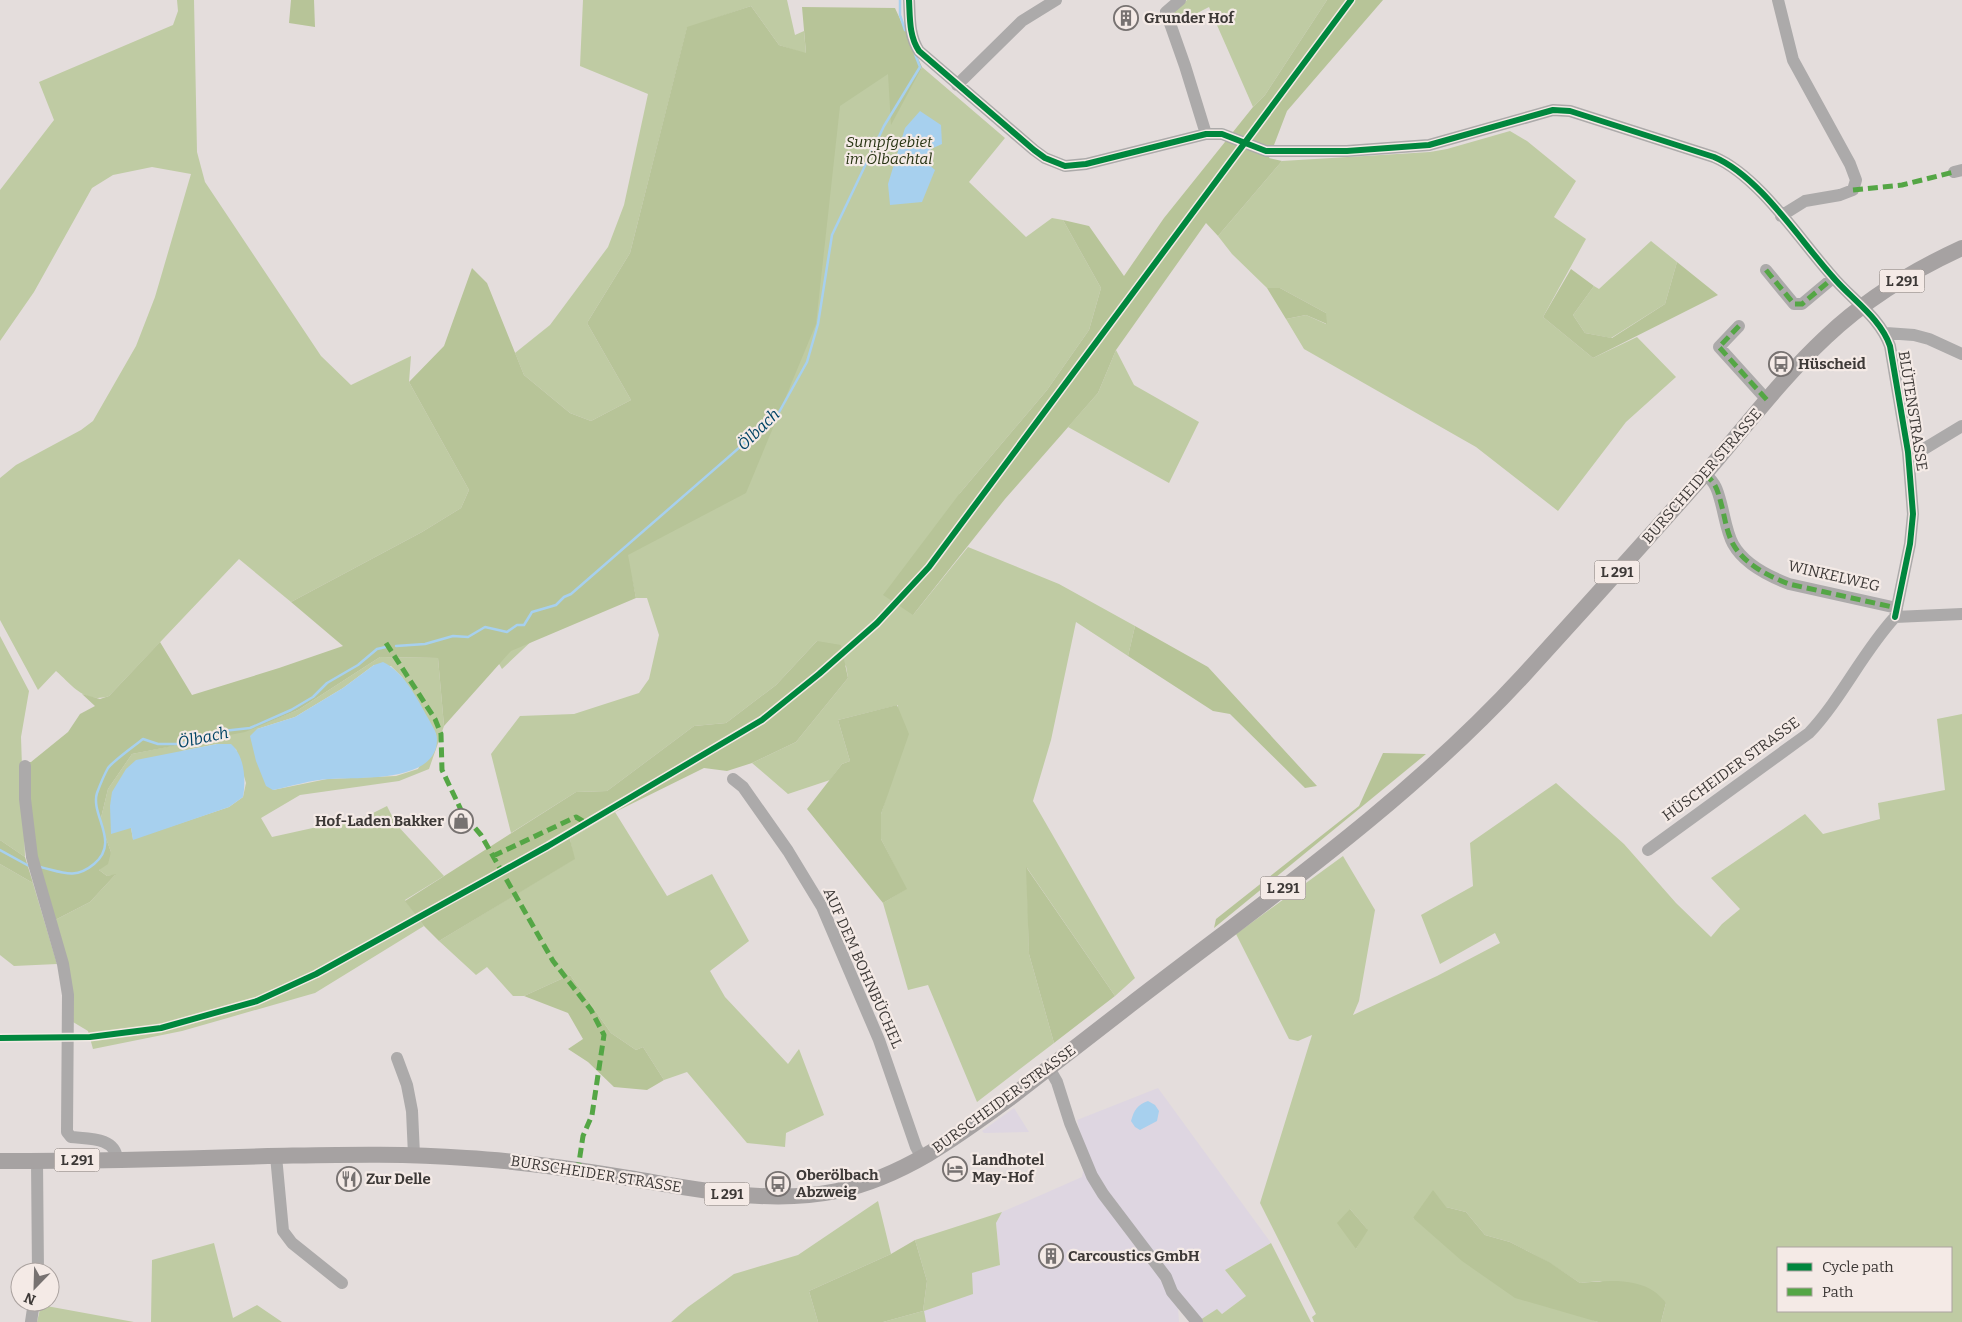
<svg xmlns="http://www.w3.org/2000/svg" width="1962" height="1322" font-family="Bitter,serif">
<rect width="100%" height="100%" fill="#e4dddc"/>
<path fill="#ded6e1" d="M1158,1088L1271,1243L1225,1270L1246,1296L1222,1314L1200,1320L1178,1308L1179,1322H926L923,1311L972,1294V1273L1000,1265L996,1223L1002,1212L1082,1177L1086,1156L1077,1120Z
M1014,1108L1029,1132L984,1133L982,1131Z"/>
<path fill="#bfcba3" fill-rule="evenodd" d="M177,0H194L197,152L205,182L321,356L351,385L411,356L409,382L469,490L461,508L422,532L291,602L239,559L109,696C85,704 73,686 56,671L38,690L0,620V478L16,465L81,430L93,421L136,346L155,297L191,174L152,167L113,175L92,188L34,292L0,341V190L54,120L39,82L173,25L178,11Z
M583,0H787L795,35L804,31L806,54L779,45L751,6L687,28L630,253L587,323L631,400L591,421L570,413L524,375L515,353L550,325L608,247L624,205L648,94L580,66Z
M1187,0H1327L1265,95L1253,107L1209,7L1176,24L1171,14Z
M922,67L1005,138L969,182L1026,237L1052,218L1063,220L1101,288L1089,330L1047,390L960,493L913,615L968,547L1059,584L1135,626L1128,656L1076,622L1051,740L1033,801L1135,978L1115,996L1027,868L1029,954L1054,1043L977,1102L928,985L908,990L883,903L906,889L881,839V814L889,788L898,705L838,720L850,761L842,764L830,780L788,794L752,763L796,742L848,678L846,666L817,641L776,685L726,723L694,726L607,791L576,792L511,833L491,754L520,716L574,714L639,693L649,679L659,635L647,598H636L632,579L537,636L502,669L454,585L580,522L836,72L921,69Z
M1510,131L1527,141L1576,181L1554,217L1586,239L1543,317L1593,358L1637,337L1676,377L1626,422L1558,511L1476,447L1304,349L1286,319L1306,315L1326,324V313L1280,288H1267L1232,254L1218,236L1282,161L1430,152L1447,149Z
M1651,241L1677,262L1665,304L1611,338L1585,333L1573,315L1594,286L1599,289Z
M1116,350L1134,385L1199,422L1169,483L1068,427L1098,393Z
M0,636L29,691L21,737L25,857L0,840Z
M380,657L438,658L444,726L429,769L399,781L300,795L261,818L272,837L367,816L387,806L396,824L444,876L405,900L424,926L315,993L182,1031L93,1049L88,1031L73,1022L55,920L90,902L115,875L107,876L99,870L111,852L100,822L108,789L132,754L245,731L298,710ZM374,665L391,666L402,677L436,734L418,769L396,776L327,779L273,790L257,729L295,717L343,688ZM217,744L236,749L246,783L243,797L229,807L133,839L131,828L182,751Z
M1962,714V1322H1661L1666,1303L1600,1281L1580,1283L1548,1262L1510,1242L1485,1235L1466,1212L1446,1207L1413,1218L1588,1318L1598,1322H1314L1312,1317L1316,1314L1260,1203L1312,1035L1298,1041L1289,1039L1236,934L1343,856L1375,910L1359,1001L1353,1015L1437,976L1500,943L1495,933L1440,964L1421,915L1473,886L1470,843L1556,783L1624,844L1676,903L1711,937L1722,924L1740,909L1711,878L1805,814L1823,834L1880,819L1878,803L1945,790L1937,719ZM1350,1209L1367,1229L1356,1249ZM1778,1248H1951V1311H1778Z
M615,812L667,896L712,874L749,941L710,971L725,997L788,1064L799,1049L824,1115L786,1133L785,1147L747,1143L687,1072L664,1080L643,1047L636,1050L611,1033L570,975L524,996H513L487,967L476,975L439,941L574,859L570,839Z
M0,864L33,883L57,964L14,966L0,955Z
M878,1201L891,1254L809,1291L818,1322H671L688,1307L734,1274L798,1255Z
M1002,1212L996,1223L1000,1265L972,1273L973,1294L924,1311L926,1322H883L923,1311L927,1281L915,1240Z
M214,1243L233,1318L257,1305L282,1322H151L152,1260Z
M1271,1243L1311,1322H1202L1200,1320L1217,1309L1222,1314L1246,1296L1225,1270Z
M41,1305L134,1322H37Z"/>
<path fill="#b7c498" d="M291,0H314L315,27L289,23Z
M1327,0H1383L1287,111L1269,158L1282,161L1218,236L1206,223L1116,350L1098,393L1005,499L913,615L883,595L960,493L1047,390L1089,330L1101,288L1063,220L1089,226L1124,276L1164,218L1253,107L1265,95Z
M751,6L779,45L806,53L802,7L895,8L922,67L891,125L888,74L840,106L816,324L746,493L628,555L636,598L511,651L444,726L438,658L380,657L298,710L245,732L132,754L108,789L100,822L111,852L108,864L99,870L107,876L116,874L90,902L55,920L35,867L27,762H31L68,732L80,714L95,706L82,694L100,699L109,696L160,642L192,695L279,668L343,646L291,602L422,532L461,508L469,490L409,382L444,346L472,268L487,283L524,375L570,413L591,421L631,400L587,323L630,253L687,27Z
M1677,262L1718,295L1593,358L1543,317L1571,269L1594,286L1573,315L1585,333L1612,338L1665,304Z
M1267,288H1280L1326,313L1327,324L1306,315L1286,319Z
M1135,626L1208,667L1317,786L1305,788L1230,714L1213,711L1128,656Z
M817,641L841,645L848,678L796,742L752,763L727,771L704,768L615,812L570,839L575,859L439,941L424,926L405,901L576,792L607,791L694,726L726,723L776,685Z
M897,705L909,734L881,814V839L907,889L883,903L807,809L842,764L850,761L838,720Z
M1383,753L1426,754L1214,928L1216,919L1359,806Z
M0,840L25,857L33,883L0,864Z
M1026,867L1115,996L1054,1043L1029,954Z
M570,975L611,1033L636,1050L643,1047L664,1080L647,1090L614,1087L588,1062L568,1049L583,1039L568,1013L524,996Z
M1433,1190L1446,1207L1466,1212L1485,1235L1510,1242L1549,1262L1580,1283C1603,1281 1634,1277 1655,1292C1659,1295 1663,1299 1666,1303L1661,1322H1598L1515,1298L1462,1261L1413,1218Z
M1350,1209L1368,1230L1356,1249L1337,1223Z
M915,1240L927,1281L923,1311L883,1322H818L809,1291L891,1254Z"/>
<path fill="#a7d0ee" d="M920,111L941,125L942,144L931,149L926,162L935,170L922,202L890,205L888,184L905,128Z
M383,662C404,672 417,698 428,718C431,724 437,732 437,739C438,783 359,777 330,779C311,780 292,786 273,790L266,786L256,761L250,736L257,729L295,717L343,688L374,665Z
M217,744H231C245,756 246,781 243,797L229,807L133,840L131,828L111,834L110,806L112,792L126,769L136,760Z
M1148,1101L1155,1105L1159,1111L1157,1121L1140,1130L1135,1127L1131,1121C1134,1110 1137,1105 1148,1101Z"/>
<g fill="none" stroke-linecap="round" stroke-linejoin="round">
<path stroke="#a7d0ee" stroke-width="2.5" d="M900,0V15L905,30
M396,646L425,644L453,636L468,637L485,627L507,632L517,625H524L532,612L556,605L564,597L571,594L778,414L807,362L818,324L832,235L884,126L920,67L915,54
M0,850L29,866
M40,867C62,872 75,880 94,864C121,842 90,815 97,793C100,785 104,775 108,768C113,761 134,746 143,739L158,744H180L223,731L250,728L291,710L313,697L327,683L358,665L377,649L386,647"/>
<path stroke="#acaaaa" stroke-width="12" d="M909,0C910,18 909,36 919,51L1034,150L1045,158L1065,166L1086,164L1206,134H1222L1266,151H1347L1429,145L1553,110L1570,111L1714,157C1759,176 1799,239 1832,276C1851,299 1880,317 1890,346L1908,452L1913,514L1910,544L1895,617
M1180,0L1166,12L1185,66L1206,134
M1778,0L1793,60L1850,164L1856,180L1853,190L1840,195L1805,201L1781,216
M957,85L1022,21L1056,0
M1954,172L1962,170
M1766,270L1794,304H1802L1833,278
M1739,326L1719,347L1767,400
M1886,333L1914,335L1929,339L1962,354
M1909,458L1962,426
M1705,474C1717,484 1718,492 1722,507C1725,519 1727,533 1733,544C1744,564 1768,576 1789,584L1897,608
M25,766V799L32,857L63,964L68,995L67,1132L71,1137C89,1139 115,1137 117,1159
M733,779L743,787L788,851L822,907L879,1040L916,1147L922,1158
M1648,850L1809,733C1842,698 1862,653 1895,617L1962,614
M397,1058L407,1085L412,1111L414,1155
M1049,1068L1057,1082L1070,1123L1092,1176L1103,1194L1166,1277L1172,1292L1197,1322
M276,1156L283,1231L292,1243L342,1283
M37,1161L38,1272
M31,1322L34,1302"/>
<path stroke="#a6a2a2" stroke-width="16" d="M0,1161C89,1161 179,1159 268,1156C334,1155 400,1153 466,1158C521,1161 574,1169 628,1178C697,1189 767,1205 837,1191C903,1177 957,1137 1010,1098C1050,1067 1090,1036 1130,1005C1265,901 1407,802 1523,676C1583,610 1643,544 1702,477C1743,430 1781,379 1826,337C1865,300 1914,270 1962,248"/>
<path stroke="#54a645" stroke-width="5" stroke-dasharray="10 5" stroke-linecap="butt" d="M1853,190L1902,185L1954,172
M1766,270L1794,304H1802L1833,278
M1739,326L1719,347L1767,400
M1705,474C1717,484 1718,492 1722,507C1725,519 1727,533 1733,544C1744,564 1768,576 1789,584L1897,608
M386,643L435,719L441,734L442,770L463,814L481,835L553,961L591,1010L604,1035L592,1115L583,1136L578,1169
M493,856L576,817L586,823"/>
<defs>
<path id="cycleway" d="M909,0C910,18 909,36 919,51L1034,150L1045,158L1065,166L1086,164L1206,134H1222L1266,151H1347L1429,145L1553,110L1570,111L1714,157C1759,176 1799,239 1832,276C1851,299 1880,317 1890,346L1908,452L1913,514L1910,544L1895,617
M0,1038L90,1037L161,1028L257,1001L316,974L548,846L762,720L819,674L877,623L929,567L1351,0"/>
</defs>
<use href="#cycleway" stroke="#f4eae6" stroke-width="9"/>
<use href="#cycleway" stroke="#00873e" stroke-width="6"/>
</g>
<defs>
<symbol id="building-ring" viewBox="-11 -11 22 22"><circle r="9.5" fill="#f4eae6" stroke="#777271" stroke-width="1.5"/><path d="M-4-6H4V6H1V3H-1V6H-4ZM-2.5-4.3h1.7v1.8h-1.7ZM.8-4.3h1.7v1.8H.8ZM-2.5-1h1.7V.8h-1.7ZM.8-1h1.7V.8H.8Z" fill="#777271"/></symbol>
<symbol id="bus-ring" viewBox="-11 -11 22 22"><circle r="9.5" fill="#f4eae6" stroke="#777271" stroke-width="1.5"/><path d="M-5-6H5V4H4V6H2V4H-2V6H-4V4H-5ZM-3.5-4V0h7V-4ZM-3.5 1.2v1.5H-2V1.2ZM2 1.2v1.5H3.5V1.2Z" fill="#777271"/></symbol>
<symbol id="shop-ring" viewBox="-11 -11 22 22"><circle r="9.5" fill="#f4eae6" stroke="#777271" stroke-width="1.5"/><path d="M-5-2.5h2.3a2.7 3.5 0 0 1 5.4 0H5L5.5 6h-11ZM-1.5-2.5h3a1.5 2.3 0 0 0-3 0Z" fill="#777271"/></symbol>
<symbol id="hotel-ring" viewBox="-11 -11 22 22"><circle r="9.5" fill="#f4eae6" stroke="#777271" stroke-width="1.5"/><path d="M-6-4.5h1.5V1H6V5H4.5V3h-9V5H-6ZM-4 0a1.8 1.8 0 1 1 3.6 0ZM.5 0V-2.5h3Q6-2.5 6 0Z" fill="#777271"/></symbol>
<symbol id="restaurant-ring" viewBox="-11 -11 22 22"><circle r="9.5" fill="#f4eae6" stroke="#777271" stroke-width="1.5"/><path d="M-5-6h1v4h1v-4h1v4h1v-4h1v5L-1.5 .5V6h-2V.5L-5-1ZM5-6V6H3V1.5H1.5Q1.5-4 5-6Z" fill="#777271"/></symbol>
</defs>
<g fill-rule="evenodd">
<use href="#building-ring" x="1112" y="4" width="28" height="28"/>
<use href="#bus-ring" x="1767" y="350" width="28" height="28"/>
<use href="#shop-ring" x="447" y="807" width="28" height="28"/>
<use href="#hotel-ring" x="941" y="1155" width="28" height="28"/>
<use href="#restaurant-ring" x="335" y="1165" width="28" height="28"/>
<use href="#bus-ring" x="764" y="1170" width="28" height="28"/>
<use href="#building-ring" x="1037" y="1242" width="28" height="28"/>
</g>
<g text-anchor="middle" stroke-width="4.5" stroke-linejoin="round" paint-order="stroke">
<g fill="#f4eae6" stroke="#746e6c" stroke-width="1">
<rect x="1879.5" y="269.5" width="45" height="23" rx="4"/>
<rect x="1594.5" y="560.5" width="45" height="23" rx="4"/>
<rect x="1260.5" y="876.5" width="45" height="23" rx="4"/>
<rect x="54.5" y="1148.5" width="45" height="23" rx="4"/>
<rect x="704.5" y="1182.5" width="45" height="23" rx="4"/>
</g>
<g font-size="14" font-weight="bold" fill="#3d3937">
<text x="1902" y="286">L 291</text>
<text x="1617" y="577">L 291</text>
<text x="1283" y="893">L 291</text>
<text x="77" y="1165">L 291</text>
<text x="727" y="1199">L 291</text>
</g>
<g font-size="15" font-weight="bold" fill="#3d3937" stroke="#f4eae6" text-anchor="start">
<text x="1144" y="23">Grunder Hof</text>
<text x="1798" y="369">Hüscheid</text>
<text x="444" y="826" text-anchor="end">Hof-Laden Bakker</text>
<text x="972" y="1165">Landhotel<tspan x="972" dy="17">May-Hof</tspan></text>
<text x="796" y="1180">Oberölbach<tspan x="796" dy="17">Abzweig</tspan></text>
<text x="366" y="1184">Zur Delle</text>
<text x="1068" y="1261">Carcoustics GmbH</text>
</g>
<g font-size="15" font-style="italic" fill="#283413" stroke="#f4eae6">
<text x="889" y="147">Sumpfgebiet<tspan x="889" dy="17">im Ölbachtal</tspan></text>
</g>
<g font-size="15" fill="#3d3937" stroke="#f4eae6">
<text transform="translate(1913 411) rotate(81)" y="5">BLÜTENSTRASSE</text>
<text transform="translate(1702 476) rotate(-49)" y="5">BURSCHEIDER STRASSE</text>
<text transform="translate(1834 576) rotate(13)" y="5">WINKELWEG</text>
<text transform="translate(1731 769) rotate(-36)" y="5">HÜSCHEIDER STRASSE</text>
<text transform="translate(863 968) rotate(66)" y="5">AUF DEM BOHNBÜCHEL</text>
<text transform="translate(1004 1099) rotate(-36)" y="5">BURSCHEIDER STRASSE</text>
<text transform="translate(596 1174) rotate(9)" y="5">BURSCHEIDER STRASSE</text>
</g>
<g font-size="16" font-style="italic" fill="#004365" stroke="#f4eae6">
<text transform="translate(758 429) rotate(-44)" y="6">Ölbach</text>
<text transform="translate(203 737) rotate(-12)" y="6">Ölbach</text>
</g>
</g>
<rect x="1777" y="1247" width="175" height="65" fill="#f4eae6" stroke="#aba3a0"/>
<rect x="1787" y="1263" width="25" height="8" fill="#00873e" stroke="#aba3a0"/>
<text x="1822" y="1272" font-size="15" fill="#3d3937">Cycle path</text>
<rect x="1787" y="1288" width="25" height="8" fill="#54a645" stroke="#aba3a0"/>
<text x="1822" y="1297" font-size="15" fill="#3d3937">Path</text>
<g transform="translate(35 1287) rotate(203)"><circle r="24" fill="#f4eae6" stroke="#aba3a0"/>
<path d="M0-4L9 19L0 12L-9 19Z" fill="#777271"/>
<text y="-8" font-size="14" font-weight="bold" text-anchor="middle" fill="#3d3937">N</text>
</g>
</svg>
